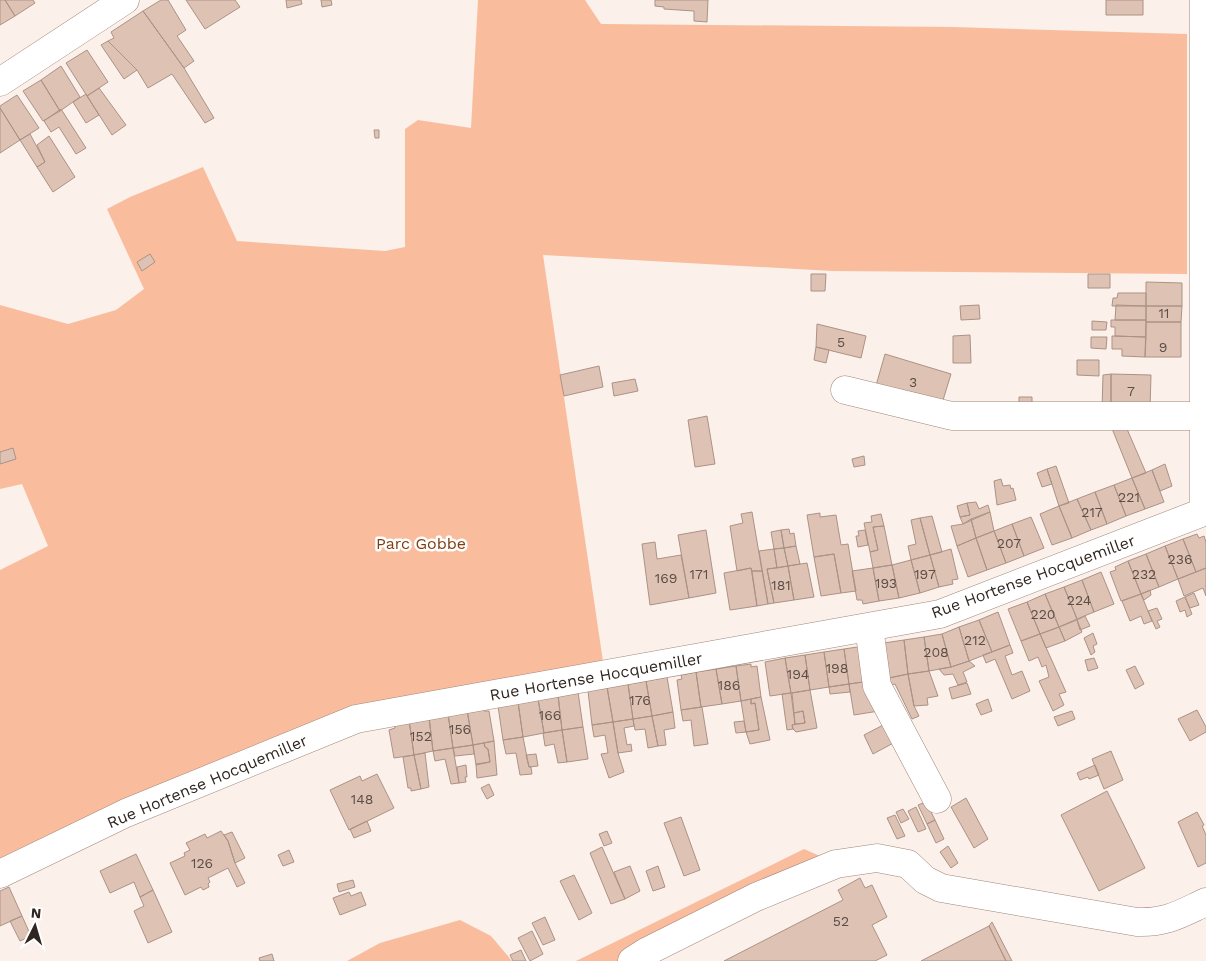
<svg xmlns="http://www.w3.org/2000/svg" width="1206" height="961" font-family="'Work Sans',sans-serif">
<rect width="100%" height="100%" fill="#fbf0ea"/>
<path fill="#f9bd9d" d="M478,0H585L601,24L953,27L1187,34V274L832,271L543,255L605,675L356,719L0,874V570L48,546L22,484L0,489V305L68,324L116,310L144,289L107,209L130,197L203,167L237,241L385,251L405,247V129L418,120L471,128Z
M804,849L831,861L627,961H576Z
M460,920L491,936L512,961H347L380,943Z"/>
<path fill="#dec3b5" stroke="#ab9285" d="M0,0H5L15,16L0,25Z
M5,0H33L35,3L15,16Z
M161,0H168L186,30L177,36L194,61L184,68L143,11Z
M186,0H235L240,7L205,29Z
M286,0H301L302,4L287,8Z
M321,0H331L332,5L322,7Z
M655,0H708L707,22L694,21V11L664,9V7L655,6Z
M1106,0H1143V15H1106Z
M143,11L184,68L214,118L205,123L172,74L148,88L137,70L108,41L114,38L111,32Z
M108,41L137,70L124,79L101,45Z
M87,50L108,82L87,96L66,63Z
M61,66L80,97L60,111L41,80Z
M41,80L60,111L43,121L23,91Z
M99,88L126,125L112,135L87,96Z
M86,94L99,115L86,123L73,102Z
M17,95L39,128L20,140L0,108V106Z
M0,108L20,140L0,153Z
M61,109L86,148L76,154L59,127L51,132L44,121Z
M374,130H379V138H375Z
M30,134L45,162L37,167L20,140Z
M49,136L75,177L53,192L37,167L45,162L37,145Z
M150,254L155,262L142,271L137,262Z
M811,274H826L825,291H811Z
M1088,274H1110V288H1088Z
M1146,282L1182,283V306H1146Z
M1118,293H1146V306H1112L1113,298H1117Z
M979,305L980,319L961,320L960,306Z
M1116,305L1146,306V320H1115Z
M1146,306H1182L1181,322H1146Z
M1111,320H1146V337L1115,336V327H1111Z
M1092,321L1107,322L1106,330H1092Z
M1146,322H1181V357H1145Z
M817,324L866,336L861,358L816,347Z
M970,335L971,363H953V336Z
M1112,336L1146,337L1145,357L1122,356V349H1112Z
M1091,337H1107L1106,349L1091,348Z
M816,347L829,350L826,363L814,360Z
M885,354L951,374L940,410L875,389Z
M1077,360H1099V376L1077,375Z
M599,366L603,387L564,396L560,375Z
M1111,374L1151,375L1150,408L1111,407Z
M1111,374V411H1102L1103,375Z
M635,379L638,391L614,396L612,383Z
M1019,397H1032V408L1019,409Z
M707,416L715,464L695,467L688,420Z
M1124,422L1146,473L1132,478L1111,426Z
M13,448L16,459L0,464V452Z
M864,456L865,465L854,467L852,459Z
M1165,464L1172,486L1160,491L1152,470Z
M1056,466L1069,503L1059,506L1047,469Z
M1047,469L1052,484L1042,487L1037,473Z
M1152,470L1164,502L1145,509L1132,478Z
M1132,478L1145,509L1126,516L1114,485Z
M1001,479L1003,486L1010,485L1011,489L1013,488L1016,500L997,505L994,481Z
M1114,485L1126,516L1107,524L1095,492Z
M1095,492L1107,524L1091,530L1077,499Z
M1077,499L1091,530L1072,538L1059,506Z
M976,502L979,509L988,505L990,512L963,524L960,517L970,515L967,503Z
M967,503L970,515L960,517L957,506Z
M1059,506L1072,538L1052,545L1040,514Z
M752,512L762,571H752L751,568L737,571L730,526L743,523L741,514Z
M990,512L994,531L976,538L971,519Z
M820,513V517L836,515L841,545L848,544L856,591L841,593L834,554L814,557L807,515Z
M881,514L884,526L873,527L878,550L870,552L864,523L872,522L871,516Z
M932,516L942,552L930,555L920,518Z
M1031,517L1044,548L1024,556L1012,524Z
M920,518L930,555L911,560L908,546L916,544L911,520Z
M971,519L976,538L957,546L951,526L963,524Z
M1012,524L1024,556L1006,563L994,531Z
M884,526L892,565L873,568L870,552L878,550L873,527Z
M789,529L790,534L794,533L796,546L784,548L781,530Z
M706,530L716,593L689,598L678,535Z
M781,530L784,548L774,549L771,532Z
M865,530L868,545L858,547L856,536H859L858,531Z
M994,531L1006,563L987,570L976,538Z
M1197,534L1199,538L1204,536L1206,542V568L1196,572L1183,539Z
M976,538L987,570L968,577L957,546Z
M1183,539L1196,572L1178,579L1165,546Z
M655,542L657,559L681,555L689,598L650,605L642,544Z
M796,546L800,564L788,566L784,548Z
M1165,546L1178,579L1159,587L1146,554Z
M784,548L788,566L777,568L774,549Z
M774,549L777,568L767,569L774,603L768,604L759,551Z
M951,549L958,579L952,580L953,584L939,587L930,555Z
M834,554L841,593L821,596L814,557Z
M1146,554L1159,587L1141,594L1128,561Z
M930,555L939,587L920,593L911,560Z
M911,560L920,593L899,598L892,565Z
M1128,561L1141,594L1121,601L1110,572L1116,570L1115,567Z
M807,563L814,597L794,600L788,566Z
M892,565L899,598L879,601L873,568Z
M788,566L794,600L774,603L767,569Z
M751,568L757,606L730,610L724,573Z
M873,568L879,601L863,604L862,600H857L852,571Z
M1206,568V596L1203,588L1184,596L1178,579Z
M752,571H762L768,604L757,606Z
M1101,572L1114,604L1094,612L1082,580Z
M1082,580L1094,612L1077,619L1064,587Z
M1064,587L1077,619L1059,627L1045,594Z
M1150,590L1151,595L1144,600L1141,594Z
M1194,593L1199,605L1190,608L1185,597Z
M1045,594L1059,627L1040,634L1027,602Z
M1141,594L1152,621L1144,624L1141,616L1130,621L1122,601Z
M1185,597L1192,614L1187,617L1185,610L1180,612L1176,601Z
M1027,602L1040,634L1021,641L1008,609Z
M1157,608L1162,619L1157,621L1160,627L1156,629L1148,611Z
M998,612L1010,645L992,652L979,620Z
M1085,616L1090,626L1080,630L1077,620Z
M979,620L992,652L969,661L959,627Z
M1077,620L1082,632L1065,641L1059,627Z
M959,627L969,661L951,667L942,634Z
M1059,627L1065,641L1046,648L1040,634Z
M1093,633L1097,644L1093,646L1095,652L1091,655L1084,638Z
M942,634L951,667L929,671L924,637Z
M1040,634L1066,692L1059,694L1064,705L1053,711L1039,681L1049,677L1046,665L1042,667L1038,657L1029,661L1021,641Z
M924,637L929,671L908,674L904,640Z
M904,640L908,674L889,678L884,643Z
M1010,645L1013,653L1005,656L1012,675L1022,671L1030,691L1012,699L995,659L986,663L983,655Z
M864,646L870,681L849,684L844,649Z
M844,649L849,684L829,687L824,652Z
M824,652L829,687L810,690L805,655Z
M805,655L810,690L791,693L785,658Z
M785,658L791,693L770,696L765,662Z
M1094,658L1098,668L1088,671L1085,660Z
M969,661L975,666L963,672L967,682L958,685L953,674L944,675L939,669L951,667Z
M751,664V667L757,666L761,697L741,701L736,666Z
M736,666L741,701L722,704L716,669Z
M1135,666L1144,684L1135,689L1126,670Z
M716,669L722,704L701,707L696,672Z
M929,671L938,696L927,698L928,705L914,706L908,674Z
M696,672L701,707L681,710L677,680L682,679L681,675Z
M908,674L914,706L919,716L912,719L895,684L891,685L889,678Z
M667,677L673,712L652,716L646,681Z
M646,681L652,716L633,719L628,684Z
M870,681L885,710L854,715L849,684Z
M967,683L971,694L952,699L949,688Z
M628,684L633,719L613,722L607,687Z
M849,684L850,692L830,694L829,687Z
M607,687L613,722L592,725L588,691Z
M810,690L817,728L796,732L793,729L792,725L805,723L803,711L794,713L792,693Z
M578,692L583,727L562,730L558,695Z
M791,693L795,724L792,725L793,729L787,730L782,694Z
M558,695L562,730L544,733L538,699Z
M761,697L770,740L750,744L746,732L759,730L755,703L751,704V699Z
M538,699L544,733L523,737L518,702Z
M751,699V704L755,703L759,730L746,732L741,701Z
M988,699L992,711L981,715L976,704Z
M518,702L523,737L503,740L498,706Z
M483,707L484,711H489L494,741L473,745L467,710Z
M702,707L708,744L694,746L691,720L683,721L681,710Z
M467,710L473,745L453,748L448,714Z
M1197,710L1206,727V732L1190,741L1178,719Z
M803,711L805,723L795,724L794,713Z
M1072,711L1075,719L1058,726L1054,717Z
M673,712L675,728L664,730L666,745L658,746L652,716Z
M448,714L453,748L433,751L429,717Z
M652,716L658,746L648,748L645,729L635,730L633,719Z
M429,717L433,751L414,755L409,720Z
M633,719L634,726L624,728L627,745L631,744L632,751L618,753L613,722Z
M409,720L414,755L394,758L389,730L395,728L394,724Z
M744,721L746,732L736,733L734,722Z
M613,722L618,753L624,772L609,778L601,754L608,753L605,735L594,737L592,725Z
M889,722L899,740L873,754L864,735Z
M583,727L588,759L567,762L562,730Z
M562,730L567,762L558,763L554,744L545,746L543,733Z
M523,737L529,767H531L532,774L520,775L516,753L506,754L503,740Z
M494,741L497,775L477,778L476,764L490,762L488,749L485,747L484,743Z
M484,743L485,747L488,749L490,762L476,765L473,745Z
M473,745L474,754L455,756L453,748Z
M453,748L459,783L451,784L445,759L435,761L433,751Z
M1111,751L1123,780L1104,789L1092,759Z
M425,753L429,787L421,789L414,755Z
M536,754L538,766L529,767L526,755Z
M414,755L421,789L411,791V788H408L403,757Z
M466,765L467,777H465L466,782L459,783L457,767Z
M1095,765L1099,775L1089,779L1088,777L1080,780L1077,773Z
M377,774L394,808L349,830L330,790L360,776L362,781Z
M489,784L494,795L487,799L481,788Z
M1107,791L1145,868L1099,891L1061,815Z
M966,798L988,839L974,848L951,807Z
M926,802L935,820L927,824L918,805Z
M916,807L926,829L918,832L908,811Z
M903,809L909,819L901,823L896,812Z
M1197,812L1204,825L1202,826L1206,835V863L1198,867L1178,822Z
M895,815L905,836L897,839L887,818Z
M681,817L700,870L684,876L664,823Z
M935,820L944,839L936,843L927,824Z
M367,821L371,831L354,838L350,829Z
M221,831L228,841L235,863L245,883L237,887L228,868L208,878L210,882L208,884L209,887L203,890L201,887L185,895L170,863L185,856L184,853L190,850L186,843L205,834L207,838Z
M607,831L612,843L604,846L599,834Z
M232,832L245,858L235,863L228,841L224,835Z
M948,846L958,863L951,868L940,852Z
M602,847L625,899L611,904L590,853Z
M289,850L294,862L283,866L278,855Z
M136,854L153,890L140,897L134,882L110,893L100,871Z
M630,866L640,891L625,899L614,872Z
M658,866L665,887L653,891L646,871Z
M574,875L592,913L579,920L560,881Z
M860,878L865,888L872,885L887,917L872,925L887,955L875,961H724L843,900L838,890Z
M353,880L355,887L339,892L337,884Z
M9,887L22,916L0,926V891Z
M153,890L172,932L148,943L134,911L144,906L140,897Z
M349,892L351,896L361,892L366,905L340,915L333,898Z
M22,916L31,936L20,941L10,921Z
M545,917L555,940L543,945L532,923Z
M992,922L1012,961H1006L989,926Z
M989,926L1006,961H921Z
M532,931L543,954L530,961L518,938Z
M521,950L526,961H513L510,955Z
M272,954L274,961H260L259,958Z"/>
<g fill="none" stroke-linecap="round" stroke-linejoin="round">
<defs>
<path id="minor" d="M0,82L125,0
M845,390L952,416H1204
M1204,512V0
M869,627L877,686L937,799
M0,874L126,813L356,719L940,614L1206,511
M632,961L646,952L756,897L836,864L877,858L908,864L925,880L941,888L1137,922C1167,923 1180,914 1206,902"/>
</defs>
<use href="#minor" stroke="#a0877a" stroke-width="29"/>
<use href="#minor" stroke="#fff" stroke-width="28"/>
</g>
<g text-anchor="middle" stroke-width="5" stroke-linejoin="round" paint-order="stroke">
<g font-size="14" fill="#5c4d46">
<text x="1164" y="318">11</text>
<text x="841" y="347">5</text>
<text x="1163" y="352">9</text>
<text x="913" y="387">3</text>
<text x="1131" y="396">7</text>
<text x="1129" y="502">221</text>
<text x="1092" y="517">217</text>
<text x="1009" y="548">207</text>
<text x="1180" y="564">236</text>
<text x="699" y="579">171</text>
<text x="925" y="579">197</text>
<text x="1144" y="579">232</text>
<text x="666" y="583">169</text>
<text x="886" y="588">193</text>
<text x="781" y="590">181</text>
<text x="1079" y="605">224</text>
<text x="1043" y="619">220</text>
<text x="975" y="645">212</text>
<text x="936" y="657">208</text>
<text x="837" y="673">198</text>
<text x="798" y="679">194</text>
<text x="729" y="690">186</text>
<text x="640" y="705">176</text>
<text x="550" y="720">166</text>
<text x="460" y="734">156</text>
<text x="421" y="741">152</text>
<text x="362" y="804">148</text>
<text x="202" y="868">126</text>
<text x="841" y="926">52</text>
</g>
<g font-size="16" fill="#803d10" stroke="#fff">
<text x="421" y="549">Parc Gobbe</text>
</g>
<g font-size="16" fill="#302621" stroke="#fff">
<text transform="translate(1033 576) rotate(-20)" y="6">Rue Hortense Hocquemiller</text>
<text transform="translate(596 676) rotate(-10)" y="6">Rue Hortense Hocquemiller</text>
<text transform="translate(207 781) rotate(-23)" y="6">Rue Hortense Hocquemiller</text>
</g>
</g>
<g transform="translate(35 926) rotate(5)" stroke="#ffffff" stroke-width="4" paint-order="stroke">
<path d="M0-4L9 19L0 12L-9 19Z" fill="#302621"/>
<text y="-8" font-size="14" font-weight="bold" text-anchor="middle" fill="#302621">N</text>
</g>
</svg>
